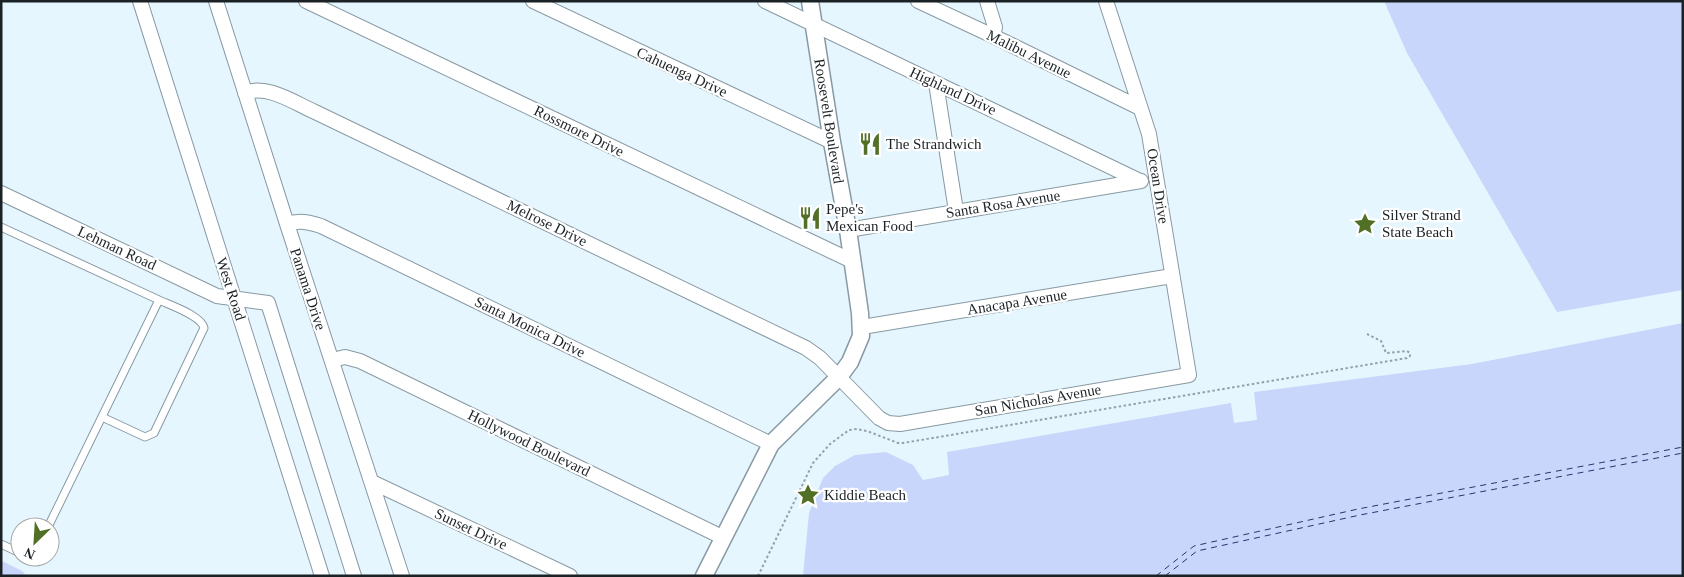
<svg xmlns="http://www.w3.org/2000/svg" width="1684" height="577" font-family="Georgia,serif">
<rect width="100%" height="100%" fill="#e6f6fe"/>
<path fill="#c9d6fb" d="M1384,1H1683V290L1557,312L1407,53Z
M1683,323V576H803L809,513L823,478L835,466L855,455L886,452L913,465L923,480L949,475L947,452L1231,403L1234,423L1257,420L1254,392L1472,364Z"/>
<g fill="none" stroke-linecap="round" stroke-linejoin="round">
<path stroke="#c9d6fb" stroke-width="12" d="M1,567L19,576"/>
<path stroke="#26356b" stroke-width="1" stroke-dasharray="6 5" stroke-linecap="butt" d="M1156,576L1194,546L1358,509L1683,447
M1165,576L1197,551L1360,515L1683,453"/>
<defs>
<path id="service" d="M1,227L159,300L48,527
M102,417L145,437L154,433L204,328C202,316 170,305 159,300
M1,544L20,553"/>
<path id="minor" d="M140,1L322,576
M216,1L287,224L402,576
M306,1L852,261
M533,1L832,142
M765,1L1140,181
M918,1L993,36L1140,108
M987,1L995,27L993,36
M936,83L956,211
M245,93C267,84 293,102 313,111L806,348L820,358L879,418L888,423L900,424L1189,375L1149,134L1106,1
M1,193L217,296L268,303L354,576
M287,224C299,220 309,222 321,226L771,444
M848,230L1141,181
M862,327L1172,276
M332,360L345,357L360,361L724,538
M372,482L570,576"/>
<path id="tertiary" d="M704,576L771,444L839,377L850,362L861,336L860,313L848,230L832,142L810,1"/>
</defs>
<use href="#service" stroke="#8799a2" stroke-width="9"/>
<use href="#minor" stroke="#8799a2" stroke-width="16"/>
<use href="#tertiary" stroke="#8799a2" stroke-width="19"/>
<path stroke="#94a1a7" stroke-width="2" stroke-dasharray="2.5 2.5" stroke-linecap="butt" d="M758,576L813,463L830,444L849,430L857,429L867,431L898,443H903L1407,358L1410,356V353L1407,351L1386,353L1381,341L1367,334"/>
<use href="#service" stroke="#fff" stroke-width="7"/>
<use href="#minor" stroke="#fff" stroke-width="14"/>
<use href="#tertiary" stroke="#fff" stroke-width="16"/>
</g>
<defs>
<symbol id="restaurant-bare" viewBox="-9 -9 18 18"><path d="M-5-6h1v4h1v-4h1v4h1v-4h1v5L-1.5 .5V6h-2V.5L-5-1ZM5-6V6H3V1.5H1.5Q1.5-4 5-6Z" fill="#516f25" stroke="#fff" stroke-width="2.5" paint-order="stroke"/></symbol>
<symbol id="sight-bare" viewBox="-9 -9 18 18"><path d="M0-6L1.8-2.2L6-1.7L2.9 1.2L3.7 5.4L0 3.3L-3.7 5.4L-2.9 1.2L-6-1.7L-1.8-2.2Z" fill="#516f25" stroke="#fff" stroke-width="2.5" paint-order="stroke"/></symbol>
</defs>
<g fill-rule="evenodd">
<use href="#restaurant-bare" x="854" y="128" width="32" height="32"/>
<use href="#restaurant-bare" x="794" y="202" width="32" height="32"/>
<use href="#sight-bare" x="1349" y="208" width="32" height="32"/>
<use href="#sight-bare" x="792" y="479" width="32" height="32"/>
</g>
<g text-anchor="middle" stroke-width="4.5" stroke-linejoin="round" paint-order="stroke">
<g font-size="15" fill="#1b2226" stroke="#fff">
<text transform="translate(1029 54) rotate(26)" y="5">Malibu Avenue</text>
<text transform="translate(682 72) rotate(25)" y="5">Cahuenga Drive</text>
<text transform="translate(953 91) rotate(25)" y="5">Highland Drive</text>
<text transform="translate(829 121) rotate(81)" y="5">Roosevelt Boulevard</text>
<text transform="translate(579 131) rotate(26)" y="5">Rossmore Drive</text>
<text transform="translate(1158 186) rotate(81)" y="5">Ocean Drive</text>
<text transform="translate(1003 204) rotate(-9)" y="5">Santa Rosa Avenue</text>
<text transform="translate(547 223) rotate(26)" y="5">Melrose Drive</text>
<text transform="translate(117 248) rotate(25)" y="5">Lehman Road</text>
<text transform="translate(231 289) rotate(72)" y="5">West Road</text>
<text transform="translate(308 289) rotate(72)" y="5">Panama Drive</text>
<text transform="translate(1017 302) rotate(-9)" y="5">Anacapa Avenue</text>
<text transform="translate(530 327) rotate(26)" y="5">Santa Monica Drive</text>
<text transform="translate(1038 400) rotate(-10)" y="5">San Nicholas Avenue</text>
<text transform="translate(529 443) rotate(26)" y="5">Hollywood Boulevard</text>
<text transform="translate(471 529) rotate(25)" y="5">Sunset Drive</text>
</g>
<g font-size="15" fill="#1b2226" stroke="#fff" text-anchor="start">
<text x="886" y="149">The Strandwich</text>
<text x="826" y="214">Pepe's<tspan x="826" dy="17">Mexican Food</tspan></text>
<text x="1382" y="220">Silver Strand<tspan x="1382" dy="17">State Beach</tspan></text>
<text x="824" y="500">Kiddie Beach</text>
</g>
</g>
<rect width="1684" height="577" fill="none" stroke="#1b2226" stroke-width="5"/>
<g transform="translate(35 542) rotate(205)"><circle r="24" fill="#ffffff" stroke="#a4a7a8"/>
<path d="M0-4L9 19L0 12L-9 19Z" fill="#516f25"/>
<text y="-8" font-size="14" font-weight="bold" text-anchor="middle" fill="#1b2226">N</text>
</g>
</svg>
